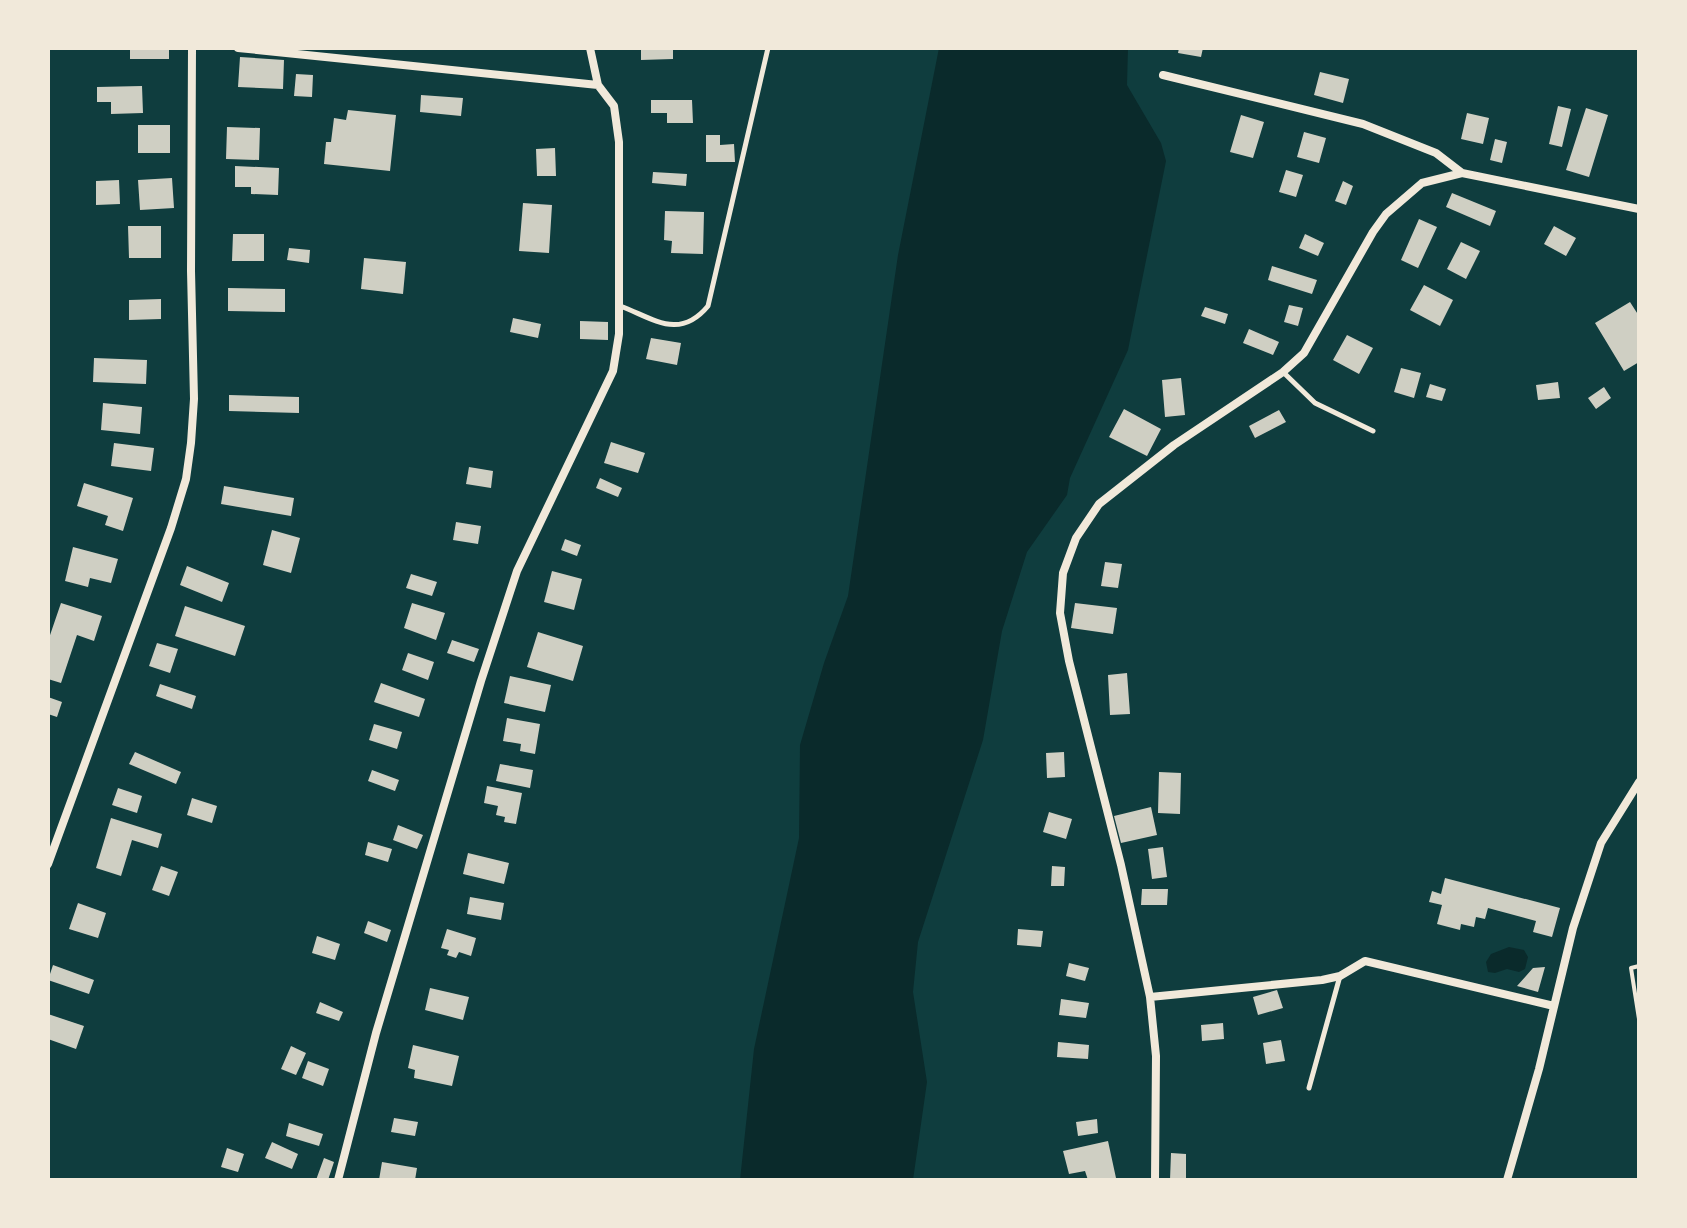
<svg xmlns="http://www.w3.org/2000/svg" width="1687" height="1228" font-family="'Nunito Sans',sans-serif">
<rect width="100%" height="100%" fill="#0f3d3e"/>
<path fill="#0a2a2b" d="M939,48H1128L1127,85L1161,143L1166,161L1128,350L1070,478L1067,495L1027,552L1002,631L983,740L918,942L913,992L927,1082L913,1180H740L754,1049L799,838L800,745L824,663L848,596L898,255Z
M1509,947L1524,950L1528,957L1525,969L1519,972L1507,969L1495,973L1488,972L1486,962L1491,954Z"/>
<path fill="#cfcfc3" d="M130,48H169V59H130Z
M641,48H673V59L641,60Z
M1179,48H1203L1201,57L1178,53Z
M240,57L284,60L283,89L238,87Z
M1320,72L1349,79L1343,103L1314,95Z
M296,74L313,75L312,97L294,96Z
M142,86L143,113L111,114V102H97V87Z
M421,95L463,98L461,116L420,112Z
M651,100H692L693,123H667V113H651Z
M1558,106L1571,109L1562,147L1549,144Z
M1586,108L1608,115L1589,177L1566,170Z
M348,110L396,115L390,171L324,164L326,142H331L334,118L346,120Z
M1467,113L1489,118L1483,144L1461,139Z
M1241,115L1264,122L1253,158L1230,152Z
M138,125H170V153H138Z
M227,127L260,128L259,160L226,159Z
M1304,132L1326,138L1319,163L1297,157Z
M706,135H720V145L734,144L735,162H706Z
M1495,139L1507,142L1502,163L1490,160Z
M555,148L556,176H537L536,149Z
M235,166L279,168L278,195L251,194V187H235Z
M1286,170L1303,175L1296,197L1279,192Z
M653,172L687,174L686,186L652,183Z
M172,178L174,208L140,210L138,180Z
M119,180L120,204L96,205V181Z
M1343,181L1353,186L1346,205L1335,201Z
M1452,193L1496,211L1490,226L1446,207Z
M523,203L552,205L549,253L519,251Z
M665,211L704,212L703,254L671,253L672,241L664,240Z
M1419,219L1437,227L1418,268L1401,260Z
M128,226H161V258H129Z
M1554,226L1576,238L1566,256L1544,244Z
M233,234H264V261H232Z
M1305,234L1324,243L1318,256L1299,248Z
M1461,242L1480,251L1466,279L1447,269Z
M289,248L310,250L309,263L287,260Z
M364,258L406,262L403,294L361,289Z
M1272,266L1317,280L1312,294L1268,280Z
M1424,285L1453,300L1440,326L1410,310Z
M228,288L285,289V312L228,311Z
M161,299V319L129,320V300Z
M1630,302L1639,316V362L1624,371L1595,323Z
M1289,305L1303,308L1298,326L1284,322Z
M1205,307L1228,314L1225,324L1201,316Z
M513,318L541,324L538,338L510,332Z
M580,321L608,322V340L580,339Z
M1249,329L1279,342L1273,355L1243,343Z
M1347,335L1373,348L1359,374L1333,360Z
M651,338L681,343L677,365L646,359Z
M94,358L147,360L146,384L93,382Z
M1401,368L1421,373L1414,398L1394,392Z
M1181,378L1185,415L1165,417L1162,380Z
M1558,382L1560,398L1538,400L1536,385Z
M1430,384L1446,389L1442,401L1426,397Z
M1604,387L1611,398L1596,409L1588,398Z
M229,395L299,397V413L229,411Z
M103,403L142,407L140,434L101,430Z
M1124,409L1161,429L1147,456L1109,437Z
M1279,410L1286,422L1255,438L1249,426Z
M611,442L645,453L638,473L604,463Z
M114,443L154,448L151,471L111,466Z
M469,467L493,471L491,488L466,484Z
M600,478L622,488L618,497L596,488Z
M84,483L133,498L123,531L105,525L108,516L77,506Z
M224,486L294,498L291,516L221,504Z
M456,522L481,526L478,544L453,540Z
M272,530L300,538L291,573L263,565Z
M565,539L581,545L577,556L561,550Z
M73,547L118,559L111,583L90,578L88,587L65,581Z
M1105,562L1122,564L1118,588L1101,586Z
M187,566L229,583L222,602L180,585Z
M552,571L582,579L574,610L544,602Z
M411,574L437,582L432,596L406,588Z
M61,603L102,616L94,641L77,635L61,683L48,679V641Z
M412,603L445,613L436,640L404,628Z
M1075,603L1117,608L1113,634L1071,628Z
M185,606L245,626L235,656L175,636Z
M538,632L583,646L573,681L527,667Z
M452,640L479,649L474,662L447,653Z
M157,643L178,649L170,673L149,666Z
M408,653L434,662L428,680L402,670Z
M1127,673L1130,714L1110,715L1108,675Z
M510,676L551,685L545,712L504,703Z
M381,683L425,699L419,717L374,702Z
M160,684L196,696L192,709L156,696Z
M48,697L62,702L57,717L48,714Z
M507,718L540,724L535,754L520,751L521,744L503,741Z
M374,724L402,732L397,749L369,740Z
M135,752L181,772L176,784L129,764Z
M1064,752L1065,777L1047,778L1046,753Z
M500,764L533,770L530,788L496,781Z
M372,770L399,780L395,791L368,781Z
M1159,772L1181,773L1180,814L1158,813Z
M487,786L522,793L516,824L504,822L505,817L496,815L498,806L484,803Z
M118,788L142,796L137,813L112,805Z
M192,798L217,806L212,823L187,815Z
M1151,807L1157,835L1121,843L1114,816Z
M1049,812L1072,819L1066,839L1043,832Z
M111,818L162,834L158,848L132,840L121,876L96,868Z
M398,825L423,835L417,849L393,840Z
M368,842L392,849L388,862L365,855Z
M1163,847L1167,877L1152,879L1148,849Z
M468,853L509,863L504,884L463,874Z
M161,866L178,872L169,896L152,890Z
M1052,866L1065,867L1064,886H1051Z
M1445,878L1560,908L1552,937L1533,932L1536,921L1488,908L1485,919L1476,917L1474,927L1461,924L1460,930L1437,924L1442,905L1429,902L1432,891L1441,894Z
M1142,889H1168L1167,905H1141Z
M470,897L504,903L501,920L467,914Z
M78,903L106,913L98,938L69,929Z
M368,921L391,930L387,942L364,933Z
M447,929L476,938L471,956L459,952L456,958L447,955L449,950L441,948Z
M1018,929L1043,931L1041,947L1017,945Z
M317,936L340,944L335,960L312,953Z
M1069,963L1089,968L1085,981L1066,976Z
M53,965L94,980L89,994L48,980Z
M1545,967L1538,992L1517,986L1533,968Z
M430,988L469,997L463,1020L425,1010Z
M1277,990L1283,1008L1258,1015L1253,997Z
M1061,999L1089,1003L1086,1018L1059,1015Z
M320,1002L343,1012L339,1021L316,1013Z
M48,1014L84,1026L76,1049L48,1039Z
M1223,1023L1224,1039L1202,1041L1201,1025Z
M1281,1040L1285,1061L1266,1064L1263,1043Z
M1058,1042L1089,1045L1088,1059L1057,1057Z
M413,1045L459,1056L452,1086L414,1078L415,1070L408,1068Z
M291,1046L306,1053L296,1075L281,1069Z
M308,1061L329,1069L323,1086L302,1078Z
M394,1118L418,1122L415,1136L391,1132Z
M1097,1119L1098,1133L1078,1136L1076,1122Z
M289,1123L323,1134L319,1146L286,1136Z
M1108,1141L1116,1178L1088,1180L1085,1171L1069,1174L1063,1151Z
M272,1142L298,1154L292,1169L265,1158Z
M227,1148L244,1154L238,1172L221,1167Z
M1171,1153L1186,1154V1180H1170Z
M324,1158L334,1162L328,1180H316Z
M382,1162L417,1168L415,1180H379Z"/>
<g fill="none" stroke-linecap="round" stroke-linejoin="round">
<path stroke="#f1e9da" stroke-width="4" d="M1639,966L1631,968L1639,1019"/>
<path stroke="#f1e9da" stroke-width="5" d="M620,306C653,318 679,341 708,306L768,48
M1283,372L1315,403L1373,431
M1309,1088L1340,976"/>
<path stroke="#f1e9da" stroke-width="8" d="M238,48L598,85
M1163,75L1363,124L1436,153L1462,173
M48,864L171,528L186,479L191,443L194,399L191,271L192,48
M1150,997L1322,980L1340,976L1365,961L1554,1006
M338,1180L376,1033L481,681L517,571L613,371L619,334V142L614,106L598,85L590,48
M1155,1180L1156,1056L1150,997L1121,865L1069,661L1060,613L1063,573L1076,538L1099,504L1174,445L1283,372L1304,353L1373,232L1386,214L1422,183L1462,173L1639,209
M1507,1180L1539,1069L1573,928L1601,843L1639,782"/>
</g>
<rect width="1687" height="1228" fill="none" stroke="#f1e9da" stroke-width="100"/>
</svg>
